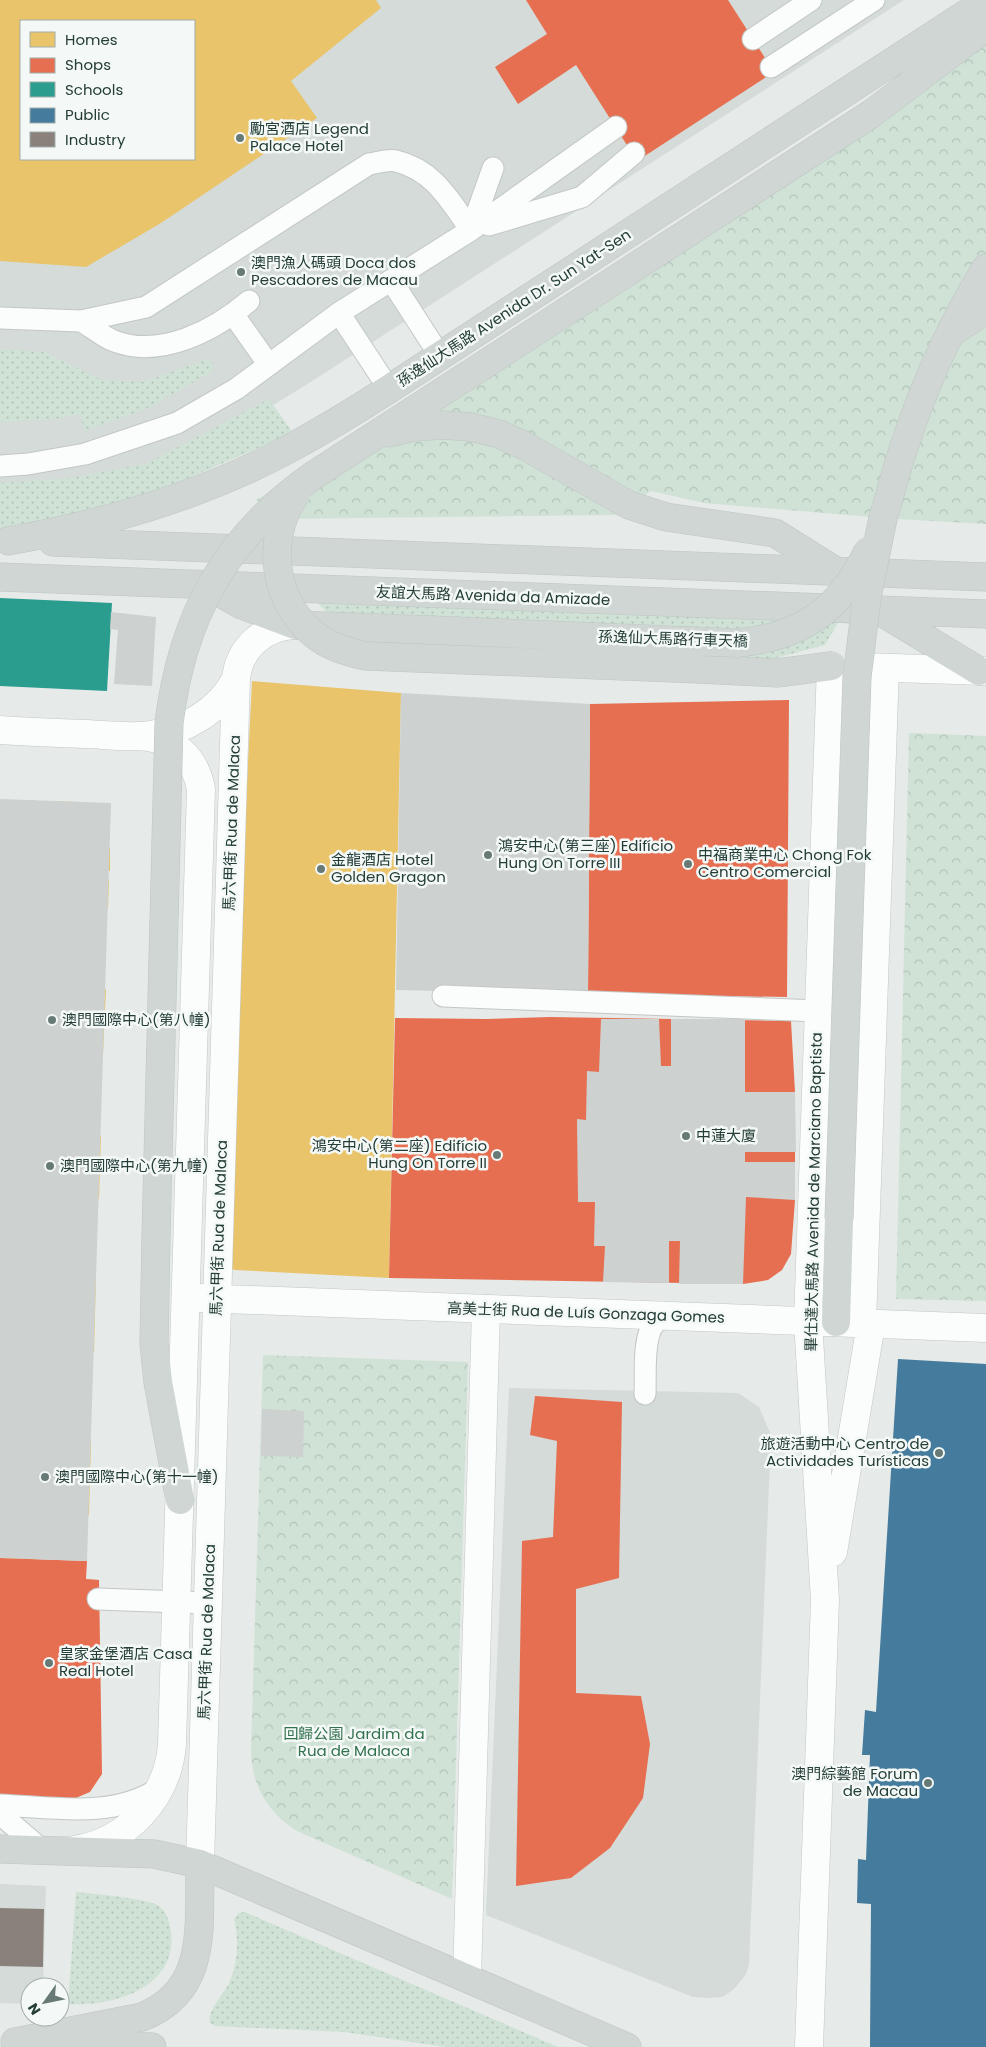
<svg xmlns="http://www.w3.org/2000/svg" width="986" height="2047" font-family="Poppins,'Noto Sans SC',sans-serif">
<defs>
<pattern id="grass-dots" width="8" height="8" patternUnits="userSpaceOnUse" patternTransform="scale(1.25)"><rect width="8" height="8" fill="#d0e2d6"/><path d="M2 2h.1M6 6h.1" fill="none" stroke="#b2c3b8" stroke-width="1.8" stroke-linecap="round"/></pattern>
<pattern id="park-crowns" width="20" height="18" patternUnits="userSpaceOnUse" patternTransform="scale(1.25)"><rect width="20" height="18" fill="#d0e2d6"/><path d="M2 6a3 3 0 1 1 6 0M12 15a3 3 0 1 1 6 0" fill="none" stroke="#b2c3b8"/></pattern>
</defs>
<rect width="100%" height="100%" fill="#e6eae8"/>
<path fill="#d4dbd8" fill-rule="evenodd" d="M0,0H904L306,385L242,424L141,472L0,486ZM21,21H194V159H21Z
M509,1388L738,1393L759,1407L771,1435L749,1964L746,1974L739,1983L733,1990L722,1997L709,1998L693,1997L486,1915Z
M0,1884L46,1886L43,1987H30V2004L0,2003Z"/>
<path fill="url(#grass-dots)" d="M0,349L44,352L102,380L143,382L208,359L213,364V371L150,407L85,431L80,414L56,419L0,422Z
M269,399L293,433L168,487L123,503L22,529H0V483L71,478L146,464Z
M313,598L842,616L825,645L772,659L402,643L351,637Z
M76,1892C93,1894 147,1898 159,1906C167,1912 170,1923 171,1933C177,1989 112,2007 68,2004Z
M245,1912L558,2047H446L344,2032L215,2026L210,2023C207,2009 225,1994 230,1981C238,1961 239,1940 234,1919L239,1913Z"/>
<path fill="url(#park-crowns)" d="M986,43V524L896,519L704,503L651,491L614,515L278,519L256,500L597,303L877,127Z
M909,733L986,736V1301L896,1299Z
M263,1355L468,1362L452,1899L297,1831C267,1812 252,1786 251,1751Z"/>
<path fill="#e9c46a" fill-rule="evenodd" d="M0,0H376L381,8L291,81L317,118L161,223L86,267L0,261ZM21,21H194V159H21Z
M252,681L401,693L389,1278L235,1270L229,1268L224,1257Z
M9,800H34V828L46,829L47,801L76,802L75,847L110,848V871L87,870V879L109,880L108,908L67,907L66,943H49V959L67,960L66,988L106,989L103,1054L59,1052L58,1087L43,1086L42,1101L57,1102L56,1134L101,1136L99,1199L49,1197L46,1277L96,1278L94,1352L44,1350L41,1440L91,1441L89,1515L38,1513L37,1559L39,1578L99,1580L97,1748L78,1747V1761L72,1772L61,1780H49L48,1793L0,1792V1098L13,1099L14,1084L0,1083V988L6,989L7,954L22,955V941L6,940L7,907L0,906V850H8Z"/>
<path fill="#e76f51" d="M526,0H728L774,72L637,161L576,65L518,104L495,67L547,34Z
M789,700L787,997L588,994L590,704Z
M550,1017L791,1021L795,1092V1200L791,1254L782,1270L768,1280L743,1284L389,1278L395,1018L487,1019Z
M535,1396L622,1402L619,1578L576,1589V1693L641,1696L650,1744L643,1798L610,1848L571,1878L516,1886L522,1541L553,1537L557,1441L530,1435Z
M0,1558L87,1561L86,1579L99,1580L102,1774L90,1792L71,1800L0,1797Z"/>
<path fill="#2a9d8f" d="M0,598L112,603L107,691L0,686Z"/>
<path fill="#457b9d" d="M898,1359L986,1364V2047H870L871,1904L857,1903L858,1859L866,1860L870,1755H862L865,1710L876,1712Z"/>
<path fill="#8a817c" d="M0,1908L44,1909L43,1967L0,1966Z"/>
<path fill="#cdd1d0" d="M111,612L156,617L152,686L114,684L118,630L110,629Z
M401,693L590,704L588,994L396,990Z
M0,799L111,803L87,1561L0,1558Z
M601,1019H659L661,1066H671V1019H745V1092H795L796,1152H745V1162H795V1200L746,1197L743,1284H679L680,1241H669V1283L603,1282L605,1246H594L595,1202H578L577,1119L586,1120L587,1071L599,1072Z
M262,1409L304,1411L303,1457L261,1456Z"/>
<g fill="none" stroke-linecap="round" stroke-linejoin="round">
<defs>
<path id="service" d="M753,39L811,0
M771,67L874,0
M489,225L582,197L634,153
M471,230L493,168
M391,280L440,356
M339,313L389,389
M233,314L269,365
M0,318L81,321L146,307L369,164C377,163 388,159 396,161C434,170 450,201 471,230
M81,321C92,327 103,337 114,341C161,359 215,330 249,301
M0,466L28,464L85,454L177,423L236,389L339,313L471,230L616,127
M443,996L819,1011
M645,1394C646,1376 642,1336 655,1323C659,1319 665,1318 670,1316
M98,1599L208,1603
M0,1805C52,1807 112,1819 158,1789
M0,1814L42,1850"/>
<path id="pedestrian" d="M467,1978L486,1309"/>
<path id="minor" d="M863,667L986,671"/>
<path id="tertiary" d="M0,730C29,732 59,733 88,734C108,735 130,738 150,735C185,731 219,711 236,679
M200,1298L986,1328
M862,1323L885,668
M833,1552L871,1324
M74,1850C127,1842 168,1798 172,1744L201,789C195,756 172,737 138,736
M200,1864L236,679C239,648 264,626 295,625
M809,2047L825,1600L808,1321L831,666"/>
<path id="primary" d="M952,332L986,310
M389,433L414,427L443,425L471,427L499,434L525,446L629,505L666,517L775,533L834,570
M314,475L871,114L986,27
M883,518C891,493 897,466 906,441C926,381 953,322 986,268
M8,541C104,524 198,497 285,451C320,432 355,411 389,389L986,1
M53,542L986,577
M0,577L986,614
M210,587L242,605L295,625L431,630
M880,611L979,671
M699,669L777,673L831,666
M156,1237L154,1344L158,1382L180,1500
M836,1322L839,1219
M0,1849L154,1854L200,1864L627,2047
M15,2042L142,2017C210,1990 198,1925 200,1864
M61,2044L152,2047"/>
</defs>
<use href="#service" stroke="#c3c7c5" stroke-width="23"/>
<use href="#pedestrian" stroke="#c3c7c5" stroke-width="29"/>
<use href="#minor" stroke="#c3c7c5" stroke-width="29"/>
<use href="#tertiary" stroke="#c3c7c5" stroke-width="29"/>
<use href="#primary" stroke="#bec6c4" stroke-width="29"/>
<use href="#service" stroke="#fbfcfc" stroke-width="21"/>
<use href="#pedestrian" stroke="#fbfcfc" stroke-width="28"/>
<use href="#minor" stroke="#fbfcfc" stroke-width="28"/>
<use href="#tertiary" stroke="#fbfcfc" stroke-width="28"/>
<use href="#primary" stroke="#cfd6d4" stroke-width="28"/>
<defs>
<path id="primary-bridge" d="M296,494C264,539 273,606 319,638C333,648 349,652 365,656L699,669
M431,630L737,643C802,637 840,610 868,551
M839,1219L857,677L867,597L883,518
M156,1237L169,723C182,617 225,537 314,475"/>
</defs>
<use href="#primary-bridge" stroke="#bec6c4" stroke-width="29" stroke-linecap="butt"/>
<use href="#primary-bridge" stroke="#cfd6d4" stroke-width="28"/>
</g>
<g fill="#687a75" stroke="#f4f9f7" stroke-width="2">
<circle cx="240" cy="138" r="5"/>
<circle cx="241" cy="272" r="5"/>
<circle cx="488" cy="855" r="5"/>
<circle cx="688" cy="864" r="5"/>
<circle cx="321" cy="869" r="5"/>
<circle cx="52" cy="1020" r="5"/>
<circle cx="686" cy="1136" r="5"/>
<circle cx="497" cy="1155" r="5"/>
<circle cx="50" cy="1166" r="5"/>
<circle cx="939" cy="1453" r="5"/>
<circle cx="45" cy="1477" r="5"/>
<circle cx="49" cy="1663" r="5"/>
<circle cx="928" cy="1783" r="5"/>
</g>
<g text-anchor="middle" stroke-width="5" stroke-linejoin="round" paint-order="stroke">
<g font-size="15" fill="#243d37" stroke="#f4f9f7" text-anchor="start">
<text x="250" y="134">勵宮酒店 Legend<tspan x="250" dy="17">Palace Hotel</tspan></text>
<text x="251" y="268">澳門漁人碼頭 Doca dos<tspan x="251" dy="17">Pescadores de Macau</tspan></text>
<text x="498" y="851">鴻安中心(第三座) Edifício<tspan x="498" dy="17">Hung On Torre III</tspan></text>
<text x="698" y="860">中福商業中心 Chong Fok<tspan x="698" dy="17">Centro Comercial</tspan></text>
<text x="331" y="865">金龍酒店 Hotel<tspan x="331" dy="17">Golden Gragon</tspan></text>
<text x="62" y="1025">澳門國際中心(第八幢)</text>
<text x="696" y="1141">中蓮大廈</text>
<text x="487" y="1151" text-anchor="end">鴻安中心(第二座) Edifício<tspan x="487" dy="17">Hung On Torre II</tspan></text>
<text x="60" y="1171">澳門國際中心(第九幢)</text>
<text x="929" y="1449" text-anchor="end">旅遊活動中心 Centro de<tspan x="929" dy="17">Actividades Turísticas</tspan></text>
<text x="55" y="1482">澳門國際中心(第十一幢)</text>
<text x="59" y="1659">皇家金堡酒店 Casa<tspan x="59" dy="17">Real Hotel</tspan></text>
<text x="918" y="1779" text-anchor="end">澳門綜藝館 Forum<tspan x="918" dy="17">de Macau</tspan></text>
</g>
<g font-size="15" fill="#243d37" stroke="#f4f9f7">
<text transform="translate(514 308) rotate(-33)" y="5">孫逸仙大馬路 Avenida Dr. Sun Yat-Sen</text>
<text transform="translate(493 596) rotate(2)" y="5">友誼大馬路 Avenida da Amizade</text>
<text transform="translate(673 639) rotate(2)" y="5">孫逸仙大馬路行車天橋</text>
<text transform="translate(232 823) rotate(-88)" y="5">馬六甲街 Rua de Malaca</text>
<text transform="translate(814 1192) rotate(-89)" y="5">畢仕達大馬路 Avenida de Marciano Baptista</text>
<text transform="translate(219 1228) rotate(-88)" y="5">馬六甲街 Rua de Malaca</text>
<text transform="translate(586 1313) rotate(2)" y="5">高美士街 Rua de Luís Gonzaga Gomes</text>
<text transform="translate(207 1632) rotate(-88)" y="5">馬六甲街 Rua de Malaca</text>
</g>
<g font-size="15" fill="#31714d" stroke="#f4f9f7">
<text x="354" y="1739">回歸公園 Jardim da<tspan x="354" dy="17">Rua de Malaca</tspan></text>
</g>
</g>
<rect x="20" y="20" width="175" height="140" fill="#f4f9f7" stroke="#a1aeaa"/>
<rect x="30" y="32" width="25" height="15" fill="#e9c46a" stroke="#a1aeaa"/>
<text x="65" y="45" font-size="15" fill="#243d37">Homes</text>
<rect x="30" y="58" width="25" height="15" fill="#e76f51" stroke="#a1aeaa"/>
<text x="65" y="70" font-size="15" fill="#243d37">Shops</text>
<rect x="30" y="82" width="25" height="15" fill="#2a9d8f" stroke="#a1aeaa"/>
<text x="65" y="95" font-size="15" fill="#243d37">Schools</text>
<rect x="30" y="108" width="25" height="15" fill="#457b9d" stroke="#a1aeaa"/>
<text x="65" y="120" font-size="15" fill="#243d37">Public</text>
<rect x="30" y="132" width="25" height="15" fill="#8a817c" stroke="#a1aeaa"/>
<text x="65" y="145" font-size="15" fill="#243d37">Industry</text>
<g transform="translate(45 2002) rotate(237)"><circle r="24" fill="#f4f9f7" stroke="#a1aeaa"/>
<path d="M0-4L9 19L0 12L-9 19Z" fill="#687a75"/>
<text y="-8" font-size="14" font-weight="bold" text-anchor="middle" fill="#243d37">N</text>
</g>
</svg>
